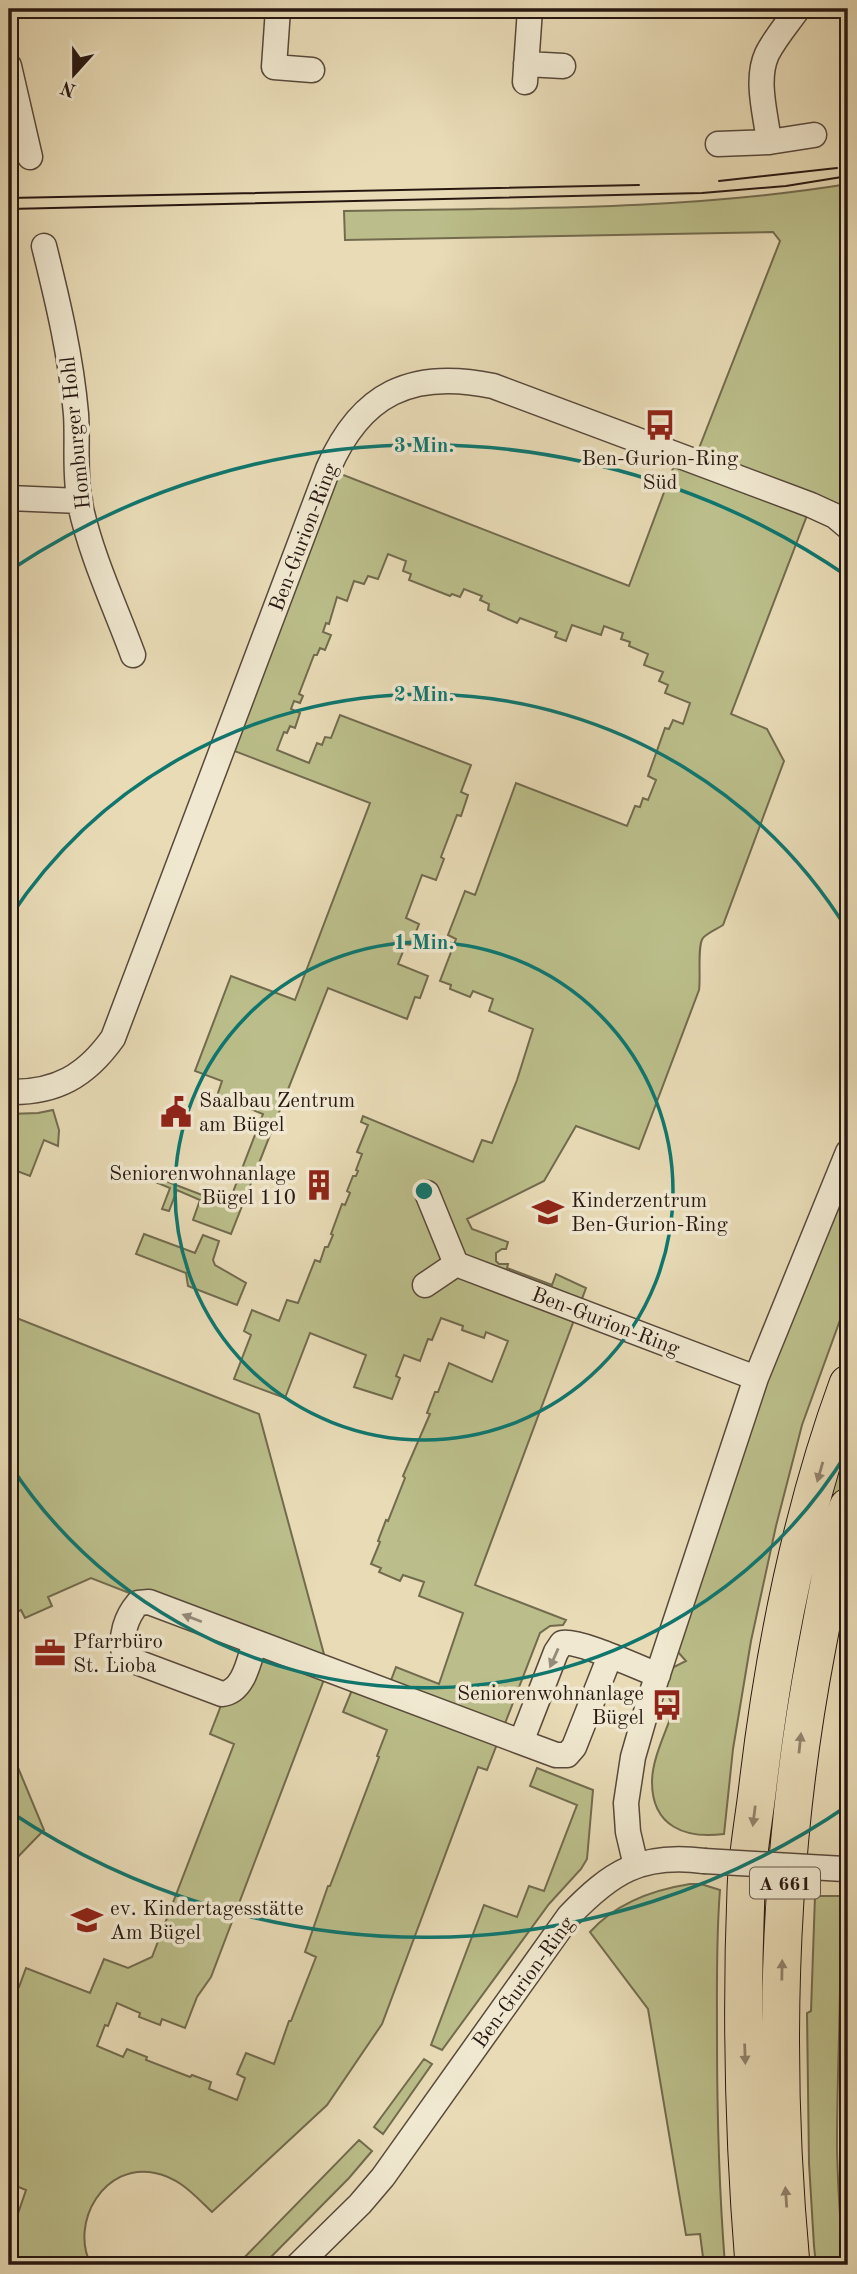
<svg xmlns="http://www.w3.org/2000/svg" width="857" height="2274" font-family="'Old Standard TT',serif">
<rect width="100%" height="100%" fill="#e8dbb6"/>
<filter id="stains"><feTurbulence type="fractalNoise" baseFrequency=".00286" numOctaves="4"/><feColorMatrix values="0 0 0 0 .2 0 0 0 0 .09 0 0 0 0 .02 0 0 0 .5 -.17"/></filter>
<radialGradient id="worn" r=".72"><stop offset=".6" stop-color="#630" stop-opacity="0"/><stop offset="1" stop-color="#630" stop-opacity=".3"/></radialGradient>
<path fill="#bbbe8a" stroke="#726b4e" stroke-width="2" d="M848,184V527L811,505L731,714L767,729L784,761L723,925C717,929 707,933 703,938C697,945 701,978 699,990L639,1149L576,1126L544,1181L467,1219L472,1229L508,1242L506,1249H502L496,1253V1261L499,1264H508L507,1268L552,1285L556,1274L586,1288L475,1585L566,1620L563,1625L550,1626L540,1633L487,1770L478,1767L382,2024L327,2105L212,2212C194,2195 180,2178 155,2173C105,2162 69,2222 91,2265H9L10,2237L26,2190L9,2183V1983L19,1987L26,1968L90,1993L104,1959L128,1968L152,1957L234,1744L210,1734L220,1708L222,1694L255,1642L91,1578L48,1597L52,1606L25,1618L21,1610L9,1615V1315L259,1414L328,1669L211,1977L197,1997L185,2028L162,2019L160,2025L139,2017L140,2013L117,2003L108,2026L105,2025L97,2046L123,2057L127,2049L147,2057L146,2060L190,2077L192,2075L211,2082L209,2089L237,2100L245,2078L237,2074L246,2053L274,2064L289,2021H291L316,1957L305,1952L328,1886H330L379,1757L377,1756L387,1730L343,1712L356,1680L387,1691L396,1667L439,1684L463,1613L419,1596L424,1582L403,1575L400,1581L379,1572L381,1568L371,1564L380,1542L378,1541L386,1520L388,1521L405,1478L403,1476L430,1414L427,1413L435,1392H438L449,1363L492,1382L508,1341L486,1332L484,1338L462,1330L463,1326L441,1318L432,1340L428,1339L420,1361L404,1355L396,1376L400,1378L392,1399L354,1387L366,1355L310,1333L285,1398L234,1379L251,1335L244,1331L252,1310L279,1321L287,1300L298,1303L315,1260L320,1262L325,1247H328L333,1235L331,1234L342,1204L345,1205L350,1193L347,1191L353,1176H356L358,1171L356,1170L362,1154L357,1152L368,1125L361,1122L363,1116L473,1162L482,1140L492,1143L517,1080L533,1029L489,1011L493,999L473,991L470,997L450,989L451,985L440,981L456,939L448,935L465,891L475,895L516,783L627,826L635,806L640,807L643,798L648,800L656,780L648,776L665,728L669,729L673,720L683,724L690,703L665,693L668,685L659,681L663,672L644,665L648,654L629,646L630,642L621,639L623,633L604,626L601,635L572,625L566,641L555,637L557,632L520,618L517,623L488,610L489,604L480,600L482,596L464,589L460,597L452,594L450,596L409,580L411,574L403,571L406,561L388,554L378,579L368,576L364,584L354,581L347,601L337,597L329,624L326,623L323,632L331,635L325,650L320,648L317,655H314L299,694L303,696L300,703L294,701L291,709L300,713L295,728L290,726L287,733L284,732L277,750L309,763L317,743L322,745L325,737L331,738L340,715L471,765L461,792L468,795L461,816L457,815L441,857L444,859L436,880L422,875L406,918L419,924L411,945L406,944L398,964L428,976L420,998L415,997L407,1019L328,988L231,1234L193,1220L200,1200L177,1190L169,1211L162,1209L170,1188L148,1179L150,1175L228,1205L263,1114L217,1096L222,1081L195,1071L231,976L295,1000L370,803L224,747L328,469L629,586L678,455L694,461L780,241L773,232L345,240L344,211C512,208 682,211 848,184Z
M53,1110L59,1130L58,1146L44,1140L30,1176L9,1168V1114L38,1113Z
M848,1152V1298L802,1425L776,1526L751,1641L733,1749L724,1834C686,1839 652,1827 652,1782C652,1758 667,1730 674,1708L658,1675L686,1661L669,1642Z
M144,1234L195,1253L203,1235L219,1241L213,1260L215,1265L246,1283L237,1305L188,1286L186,1273L136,1254Z
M848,1437V1460L806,1627L772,1840L768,1839L795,1646L823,1524Z
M9,1746L44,1830L9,1866Z
M537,1768L593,1790L587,1859L581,1869L549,1904L442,2050L431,2045L484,1905L517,1917L529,1886L544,1891L577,1805L530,1786Z
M690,1884H701L720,1890C716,1939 717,1987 717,2035C717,2112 719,2189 725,2265H704L700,2234L686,2235L648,2009L590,1932C616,1903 652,1890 690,1884Z
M815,1896H848V1913L840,1912C842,1989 837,2065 837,2142C837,2183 841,2224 843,2265H816L814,2246L809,2163L807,2013L811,2011Z
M424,2059L432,2064L383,2134L374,2127Z
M359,2140L372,2151L349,2178L263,2265H237Z"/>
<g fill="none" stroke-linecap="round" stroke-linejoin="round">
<defs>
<path id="minor" d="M278,9L274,67L312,70
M526,64L563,66
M9,66L30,157
M525,82L530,9
M769,142C766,115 755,80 767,54C775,38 788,23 798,9
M718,144L769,142L814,135
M44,246C58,302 71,357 76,414C78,443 74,475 80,504C91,556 115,606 133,655
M9,498L80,501
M9,1092C56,1093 86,1076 113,1038L328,469C361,393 412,369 493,386L811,505L835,516L848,527
M427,1193L456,1264L756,1378
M425,1285L456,1264
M255,1642C249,1660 244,1692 222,1694L134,1661L124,1654C120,1636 126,1617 138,1603L149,1602C273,1649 398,1695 521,1742
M610,1656L574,1747L567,1755H556L521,1742L556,1652L562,1643C580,1640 637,1667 658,1675
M636,1866L628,1832L626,1803L633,1757L650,1698L756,1378L848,1152
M298,2265L360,2204L383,2177L569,1916C611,1872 641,1853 704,1861"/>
<path id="highway" d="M754,2265C744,2141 741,2015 746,1890C747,1855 754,1820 758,1785C774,1650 801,1512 848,1384
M791,2265C772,2059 778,1850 817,1647C826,1600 834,1552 848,1507"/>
</defs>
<use href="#minor" stroke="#58493b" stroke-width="27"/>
<use href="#highway" stroke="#281812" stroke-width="39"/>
<use href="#minor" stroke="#f0e8d0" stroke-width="24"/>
<use href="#highway" stroke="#e8dbb6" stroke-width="37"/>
<path stroke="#281812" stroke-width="2" d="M719,181L837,168
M9,198L639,185
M9,209L702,193L786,186L848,176"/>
<defs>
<path id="minor-bridge" d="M704,1861L844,1869"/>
</defs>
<use href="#minor-bridge" stroke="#58493b" stroke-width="27" stroke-linecap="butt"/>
<use href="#minor-bridge" stroke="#f0e8d0" stroke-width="24"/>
</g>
<defs><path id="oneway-solid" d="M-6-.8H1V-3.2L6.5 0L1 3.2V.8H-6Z" transform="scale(1.75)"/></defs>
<g fill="#92836c">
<use href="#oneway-solid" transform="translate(820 1472) rotate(106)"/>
<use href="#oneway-solid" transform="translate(800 1743) rotate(-84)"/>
<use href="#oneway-solid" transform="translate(754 1816) rotate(97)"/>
<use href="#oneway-solid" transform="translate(782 1970) rotate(-89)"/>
<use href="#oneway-solid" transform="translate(745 2054) rotate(88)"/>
<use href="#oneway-solid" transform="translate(786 2197) rotate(-94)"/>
</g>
<g fill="#968a7a">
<use href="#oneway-solid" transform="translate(192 1618) rotate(-159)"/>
<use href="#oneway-solid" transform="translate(554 1658) rotate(114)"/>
</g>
<g fill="none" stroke="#0f766e" stroke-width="3.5">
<circle cx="424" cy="1191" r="249"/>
<path d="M848 1451A497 497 0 0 1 10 1465M10 917A497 497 0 0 1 848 931"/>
<path d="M847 1806A746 746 0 0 1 12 1813M12 569A746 746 0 0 1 847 576"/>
</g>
<defs>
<symbol id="bus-bare" viewBox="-9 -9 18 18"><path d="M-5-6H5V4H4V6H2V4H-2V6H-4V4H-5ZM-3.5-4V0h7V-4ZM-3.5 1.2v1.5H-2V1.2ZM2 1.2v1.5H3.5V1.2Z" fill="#8f2418" stroke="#f0e8d0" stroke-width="2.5" paint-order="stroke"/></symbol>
<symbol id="civic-bare" viewBox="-9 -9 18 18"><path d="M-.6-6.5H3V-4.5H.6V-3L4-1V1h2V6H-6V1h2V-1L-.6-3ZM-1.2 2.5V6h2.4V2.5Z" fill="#8f2418" stroke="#f0e8d0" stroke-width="2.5" paint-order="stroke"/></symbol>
<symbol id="building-bare" viewBox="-9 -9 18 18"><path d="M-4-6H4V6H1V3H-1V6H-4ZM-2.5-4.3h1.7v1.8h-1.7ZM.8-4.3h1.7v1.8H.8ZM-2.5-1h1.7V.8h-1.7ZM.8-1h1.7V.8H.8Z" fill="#8f2418" stroke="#f0e8d0" stroke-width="2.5" paint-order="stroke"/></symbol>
<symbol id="school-bare" viewBox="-9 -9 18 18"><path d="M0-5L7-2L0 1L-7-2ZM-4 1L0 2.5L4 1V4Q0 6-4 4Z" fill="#8f2418" stroke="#f0e8d0" stroke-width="2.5" paint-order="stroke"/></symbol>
<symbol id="office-bare" viewBox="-9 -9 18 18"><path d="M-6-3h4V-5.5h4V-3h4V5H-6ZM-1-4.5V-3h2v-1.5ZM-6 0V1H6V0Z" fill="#8f2418" stroke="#f0e8d0" stroke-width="2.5" paint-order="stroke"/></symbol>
</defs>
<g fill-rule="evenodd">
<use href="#bus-bare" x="638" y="403" width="44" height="44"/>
<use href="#civic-bare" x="154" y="1090" width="44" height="44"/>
<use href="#building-bare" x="297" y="1163" width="44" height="44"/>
<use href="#school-bare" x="526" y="1190" width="44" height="44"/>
<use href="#office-bare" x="28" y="1631" width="44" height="44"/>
<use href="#bus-bare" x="645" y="1683" width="44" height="44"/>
<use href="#school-bare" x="65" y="1898" width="44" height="44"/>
</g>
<g text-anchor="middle" stroke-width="7" stroke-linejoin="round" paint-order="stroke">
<rect fill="#f0e8d0" stroke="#64564b" stroke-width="2" x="750" y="1867.5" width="70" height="31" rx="5"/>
<g font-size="19" font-weight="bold" fill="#281812">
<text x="785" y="1890">A 661</text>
</g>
<g font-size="21" fill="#281812" stroke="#f0e8d0">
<text transform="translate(75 433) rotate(-96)" y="7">Homburger Hohl</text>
<text transform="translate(303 537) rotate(-69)" y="7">Ben-Gurion-Ring</text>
<text transform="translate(606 1321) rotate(21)" y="7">Ben-Gurion-Ring</text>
<text transform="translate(523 1982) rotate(-54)" y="7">Ben-Gurion-Ring</text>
</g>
<g font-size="21" fill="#281812" stroke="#f0e8d0" text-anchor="start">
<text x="660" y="465" text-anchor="middle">Ben-Gurion-Ring<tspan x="660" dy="24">Süd</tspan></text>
<text x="199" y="1107">Saalbau Zentrum<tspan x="199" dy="24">am Bügel</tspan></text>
<text x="296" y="1180" text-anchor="end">Seniorenwohnanlage<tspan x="296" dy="24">Bügel 110</tspan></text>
<text x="571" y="1207">Kinderzentrum<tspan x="571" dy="24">Ben-Gurion-Ring</tspan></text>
<text x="73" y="1648">Pfarrbüro<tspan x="73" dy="24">St. Lioba</tspan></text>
<text x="644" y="1700" text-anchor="end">Seniorenwohnanlage<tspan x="644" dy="24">Bügel</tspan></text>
<text x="110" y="1915">ev. Kindertagesstätte<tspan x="110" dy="24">Am Bügel</tspan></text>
</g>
</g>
<circle cx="424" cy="1191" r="10" fill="#0f766e" stroke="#f0e8d0" stroke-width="3.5"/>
<g font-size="21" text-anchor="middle" font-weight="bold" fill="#0f766e" stroke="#f0e8d0" stroke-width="7" stroke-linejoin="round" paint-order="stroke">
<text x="424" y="452">3 Min.</text>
<text x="424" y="701">2 Min.</text>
<text x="424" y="949">1 Min.</text>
</g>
<rect width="857" height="2274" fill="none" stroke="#e8dbb6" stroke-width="35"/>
<rect x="10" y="10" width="836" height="2253" fill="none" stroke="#281812" stroke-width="3.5"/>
<rect x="18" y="18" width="822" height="2239" fill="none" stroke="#281812" stroke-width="2"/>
<g transform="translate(74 74) rotate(201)" stroke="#f0e8d0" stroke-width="5" paint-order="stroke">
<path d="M0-5L12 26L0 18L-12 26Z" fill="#281812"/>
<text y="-10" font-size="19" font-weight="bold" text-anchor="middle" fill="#281812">N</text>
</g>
<rect width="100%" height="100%" filter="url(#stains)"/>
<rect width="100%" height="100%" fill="url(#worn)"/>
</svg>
